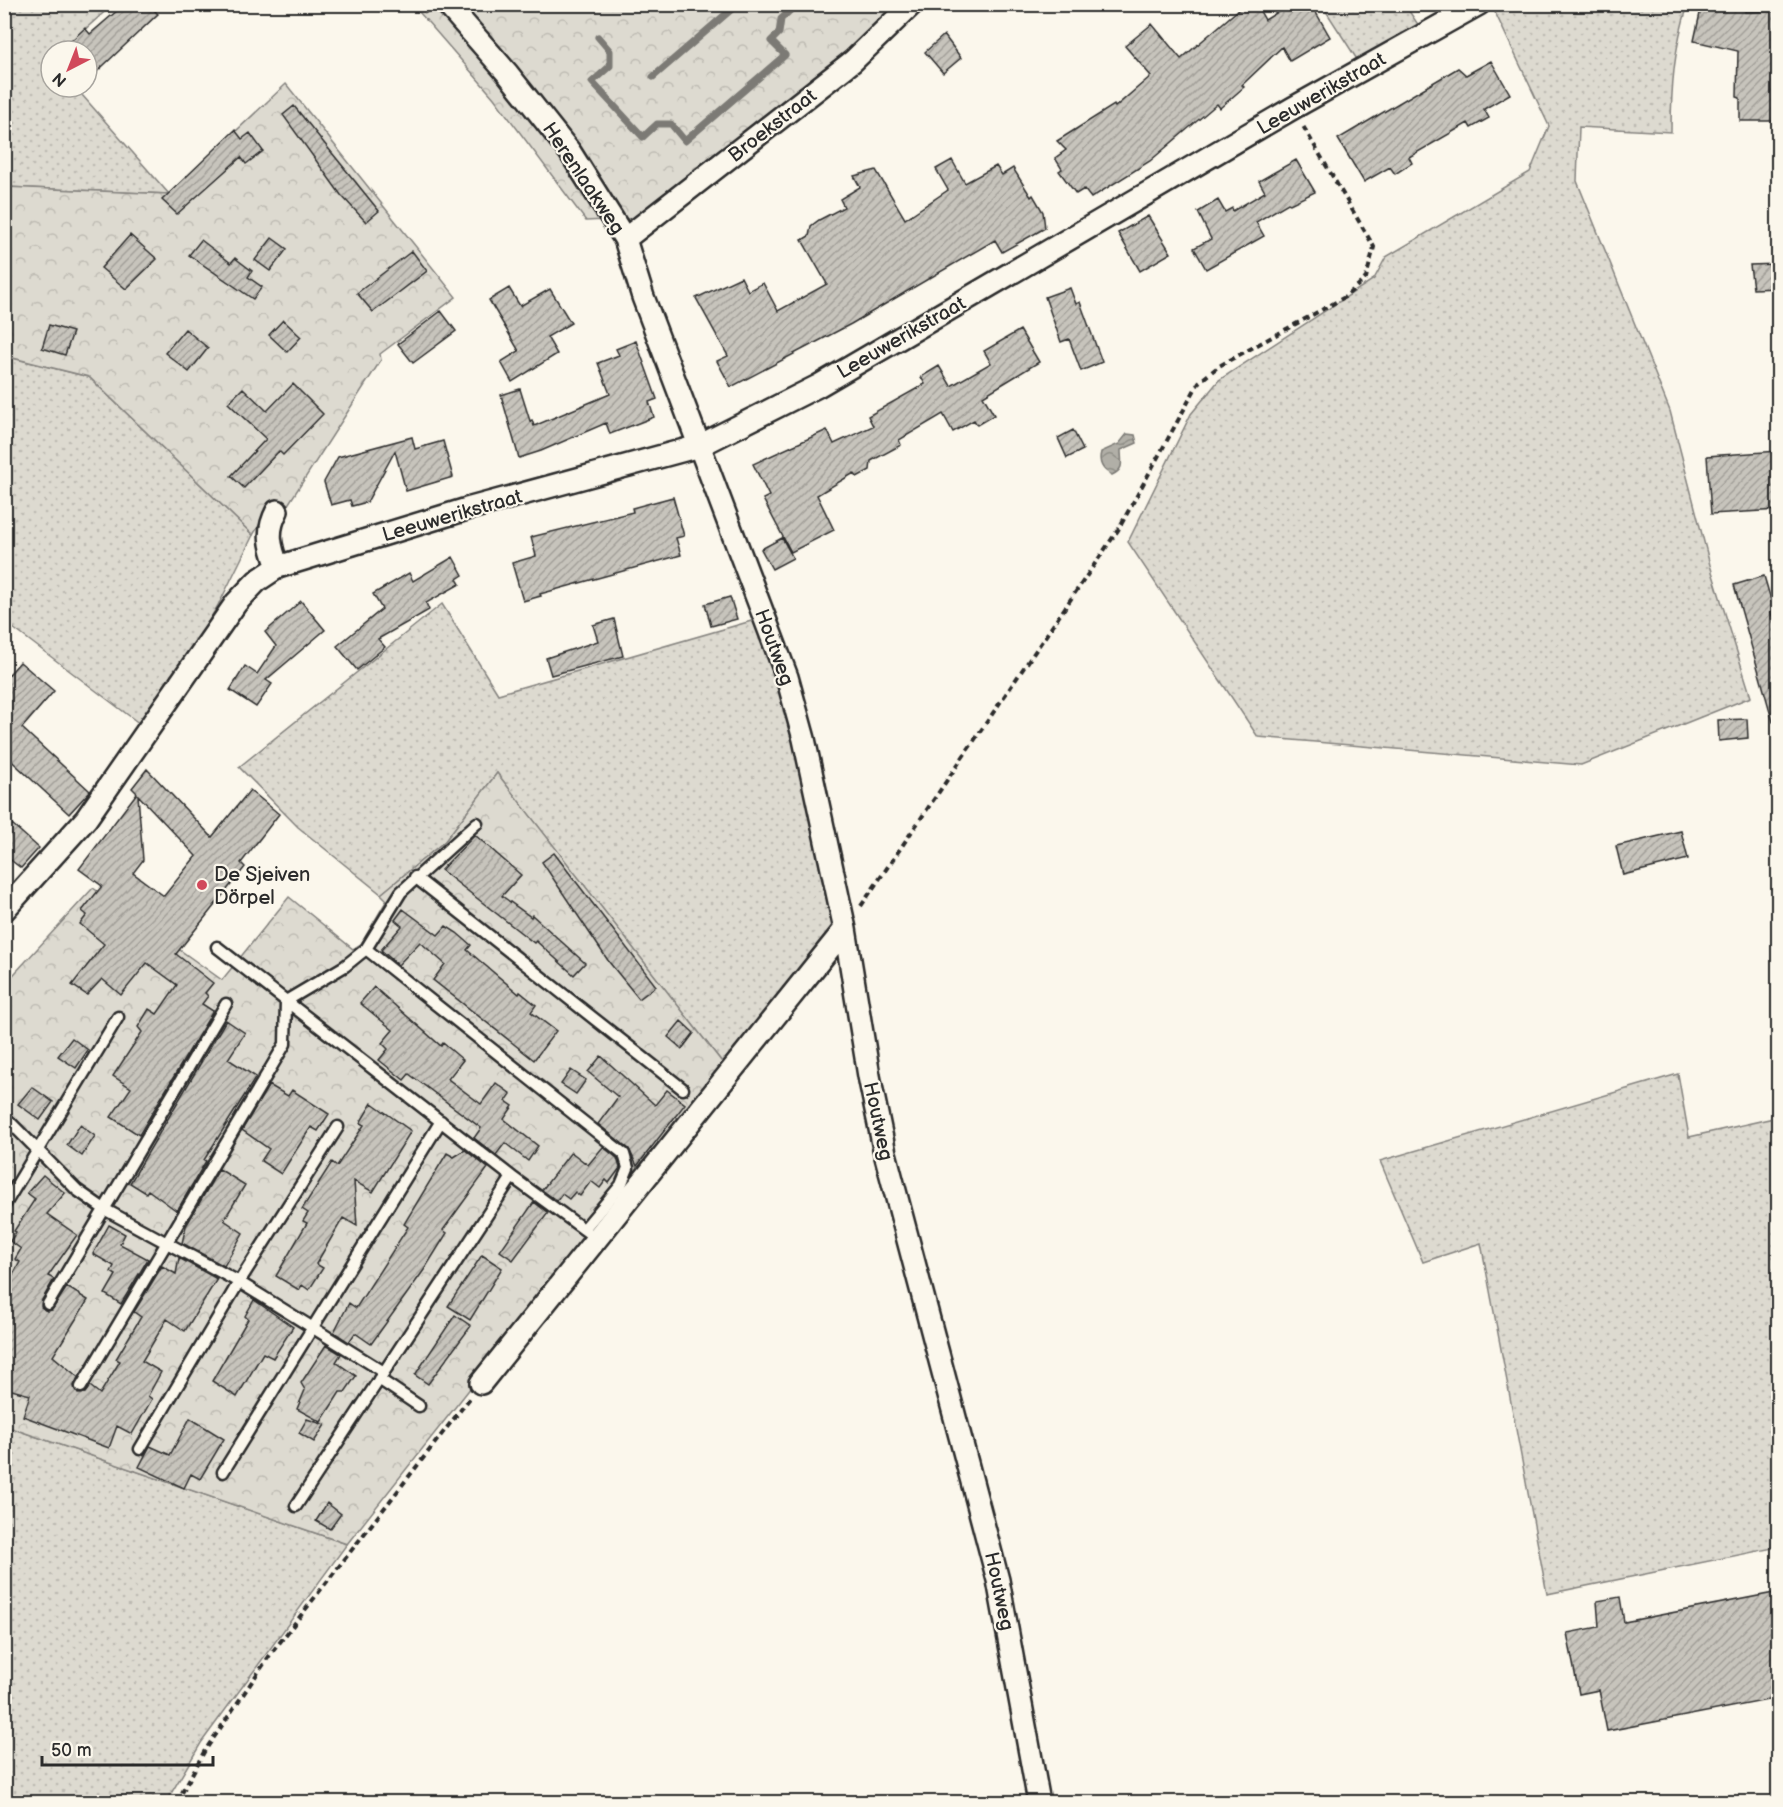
<svg xmlns="http://www.w3.org/2000/svg" width="1783" height="1807" font-family="'Balsamiq Sans',sans-serif">
<defs>
<pattern id="grass-dots" width="8" height="8" patternUnits="userSpaceOnUse" patternTransform="scale(1.5)"><rect width="8" height="8" fill="#dddad0"/><path d="M2 2h.1M6 6h.1" fill="none" stroke="#bebbb3" stroke-width="1.8" stroke-linecap="round"/></pattern>
<pattern id="park-crowns" width="20" height="18" patternUnits="userSpaceOnUse" patternTransform="scale(1.5)"><rect width="20" height="18" fill="#dddad0"/><path d="M2 6a3 3 0 1 1 6 0M12 15a3 3 0 1 1 6 0" fill="none" stroke="#bebbb3"/></pattern>
<pattern id="water-waves" width="16" height="10" patternUnits="userSpaceOnUse" patternTransform="scale(1.5)"><rect width="16" height="10" fill="#b1afa7"/><path d="M0 5q4-4 8 0t8 0" fill="none" stroke="#908f88"/></pattern>
<pattern id="building-hatch" width="6" height="6" patternUnits="userSpaceOnUse" patternTransform="scale(1.5)"><rect width="6" height="6" fill="#c7c4bc"/><path d="M-1 1l2-2M0 6l6-6M5 7l2-2" fill="none" stroke="#a29f99"/></pattern>
</defs>
<rect width="100%" height="100%" fill="#fbf7ec"/>
<filter id="ink" filterUnits="userSpaceOnUse"><feTurbulence type="fractalNoise" baseFrequency=".0167" numOctaves="2"/><feDisplacementMap in="SourceGraphic" scale="12" xChannelSelector="R" yChannelSelector="G"/><feConvolveMatrix kernelMatrix="1 2 1 2 8 2 1 2 1" color-interpolation-filters="sRGB"/></filter>
<g filter="url(#ink)">
<path fill="url(#grass-dots)" stroke="#84827e" stroke-width="1.5" d="M1500,4L1688,5C1674,47 1671,87 1671,132L1579,127L1577,181L1670,411L1710,565L1751,697L1581,765L1258,737L1128,542L1191,414L1219,380L1374,279L1386,257L1530,172L1549,126L1493,8Z
M5,5H112L61,51H51V87H75L169,194L5,187Z
M1322,5H1405L1419,26L1358,61Z
M4,356L89,377L253,535L220,602L190,653L140,724L5,622Z
M442,604L498,694L755,620L785,707L835,931L725,1066L497,773L445,841L381,894L298,827L239,767Z
M1678,1074L1689,1137L1778,1117V1547L1547,1594L1481,1243L1423,1262L1380,1161Z
M5,1426L347,1544L201,1743L166,1802H5Z"/>
<path fill="url(#park-crowns)" stroke="#84827e" stroke-width="1.5" d="M413,5H902L880,26L725,156L720,150L697,169L701,175L644,218L586,221L494,98Z
M286,84L456,297L380,354L381,360L280,517L268,511L253,535L89,377L5,356V187L169,194Z
M497,773L725,1066L347,1544L5,1426L4,985L93,888L222,980L289,897L353,949L361,944L387,900L381,894L445,841Z"/>
<path fill="url(#water-waves)" stroke="#7b7a75" stroke-width="1.5" d="M1127,434L1135,435L1137,443L1121,450C1121,462 1125,469 1112,475C1102,470 1098,463 1101,452L1119,444Z"/>
<g fill="none" stroke-linecap="round" stroke-linejoin="round">
<path stroke="#7b7a75" stroke-width="7" d="M598,37L610,51V66L592,82L643,137L657,124H671L685,141L785,55L771,41L779,33L781,19L797,4
M653,77L733,8"/>
</g>
<path fill="url(#building-hatch)" stroke="#2b2b2b" stroke-width="1.5" fill-rule="evenodd" d="M125,4H148L158,14L87,81V51H80L71,41L85,28L90,34Z
M1245,4H1256L1265,20L1291,4H1311L1330,37L1290,61L1282,47L1242,85L1244,87L1220,108L1217,104L1150,161L1091,198L1084,189L1076,194L1059,171L1062,169L1055,158L1066,150L1057,141L1114,105L1115,107L1151,76L1125,46L1152,24L1181,59Z
M1702,4H1747L1745,12L1779,11L1776,121H1740V98L1737,97L1738,51L1694,41Z
M944,35L961,58L943,73L925,52Z
M1491,61L1510,94L1484,109L1489,118L1471,128L1468,123L1409,157L1412,163L1395,174L1390,167L1364,182L1338,139L1458,68L1466,75Z
M294,106L379,211L366,222L341,195L283,115Z
M235,130L242,139L250,133L263,151L246,164L241,157L177,214L162,200Z
M952,160L965,183L996,166L1002,175L1013,168L1031,197L1033,195L1043,212L1045,228L1002,252L995,240L851,324L731,387L717,361L728,356L696,298L741,277L748,291L763,283L778,311L827,284L802,240L809,236L811,226L819,220L844,207L840,199L860,187L854,176L876,170L905,219L948,190L936,169Z
M1296,160L1315,192L1290,204L1288,203L1256,222L1264,236L1206,269L1194,248L1211,239L1198,212L1218,200L1225,212L1232,208L1233,211L1265,192L1259,181Z
M1148,216L1171,253L1140,271L1118,233Z
M130,235L157,259L126,289L101,268Z
M272,238L287,249L270,271L255,260Z
M201,240L231,263L235,258L252,271L248,277L262,287L253,299L189,255Z
M412,251L427,271L373,312L357,293Z
M1779,264V288L1753,289L1750,265Z
M509,288L520,306L550,289L571,323L547,337L557,354L512,382L501,362L519,351L489,300Z
M1070,288L1076,304L1080,302L1102,362L1081,371L1069,339L1061,342L1045,297Z
M441,311L456,331L413,363L398,344Z
M283,320L301,337L287,352L269,335Z
M49,325L73,332L65,355L42,348Z
M185,329L208,348L189,372L165,353Z
M1020,330L1039,362L983,396L994,415L977,425L974,420L953,432L943,414L899,440L901,445L871,461L870,470L857,477L854,473L817,495L834,530L791,552L763,499L769,496L753,464L827,430L834,444L873,426L868,416L925,384L921,377L939,366L951,386L991,363L984,351Z
M636,341L657,399L649,402L654,417L610,434L606,423L541,451L519,458L501,395L520,389L530,421L532,420L534,426L610,394L598,363L619,355L616,349Z
M293,384L323,414L283,455L279,451L244,488L231,476L266,439L228,403L243,388L267,411Z
M1073,430L1083,450L1067,458L1058,438Z
M412,437L415,449L443,441L453,477L406,491L395,451L367,502L352,506L350,500L331,505L324,482L338,457Z
M1779,451V510L1711,514L1707,456Z
M673,497L684,536L676,538L681,555L540,594L541,596L523,601L512,563L536,556L531,537L633,512L632,508Z
M782,538L793,558L772,569L761,549Z
M453,557L463,575L457,579L460,584L426,603L429,610L378,639L385,647L357,670L337,646L382,609L373,594L409,573L413,581Z
M1764,576L1774,610L1771,612L1779,638V721L1773,722L1734,585Z
M730,597L737,619L711,626L705,604Z
M301,601L325,630L266,680L272,684L256,707L230,690L245,666L257,674L276,646L265,632Z
M614,619L623,656L551,675L546,658L598,641L593,625Z
M20,662L54,691L22,728L90,791L69,814L4,754V680Z
M1747,719L1748,738L1719,741L1718,720Z
M147,769L212,837L250,790L279,814L241,863L245,867L176,954L213,983L205,993L208,996L202,1004L213,1011L139,1135L111,1117L131,1088L113,1076L142,1032L138,1027L149,1009L157,1014L177,985L147,963L121,995L102,979L87,995L72,985L104,944L80,924L87,915L82,911L102,886L79,869L137,793L132,788ZM138,795L196,856L164,896L133,873L143,860Z
M12,824L39,848L21,868L4,855V834Z
M1681,831L1688,859L1623,875L1616,846Z
M475,835L521,875L502,896L531,917L532,915L585,963L574,975L536,941L534,943L441,870Z
M554,853L656,986L639,999L609,962L542,862Z
M403,909L438,935L446,926L457,933L471,945L467,950L519,994L520,992L536,1005L531,1012L556,1031L534,1060L433,980L445,964L420,942L398,965L381,950L402,926L395,920Z
M374,987L441,1046L443,1043L463,1060L448,1079L481,1104L496,1083L511,1094L506,1101L513,1106L504,1119L538,1146L528,1161L505,1143L496,1155L474,1138L481,1128L409,1074L404,1080L379,1060L388,1049L382,1043L393,1030L360,1003Z
M226,1020L245,1033L228,1059L256,1077L204,1160L206,1161L177,1211L148,1190L146,1193L130,1183Z
M681,1021L694,1033L682,1049L668,1037Z
M72,1038L88,1050L76,1068L58,1056Z
M601,1056L655,1105L667,1090L685,1104L637,1166L629,1149L598,1124L618,1097L588,1072Z
M571,1070L586,1080L576,1094L561,1084Z
M269,1085L288,1096L292,1090L329,1114L318,1131L311,1127L281,1174L261,1161L269,1149L242,1130Z
M32,1087L53,1102L40,1120L18,1104Z
M372,1103L411,1131L373,1192L354,1181L357,1226L343,1218L316,1264L323,1268L309,1290L302,1285L299,1290L276,1276L307,1223L303,1221L308,1213L302,1209L332,1162L337,1166L364,1125L360,1123Z
M80,1125L95,1136L82,1156L67,1145Z
M603,1147L617,1158L620,1168L609,1183L606,1180L600,1188L591,1181L580,1196L575,1192L569,1199L562,1194L557,1201L542,1190L571,1152L588,1165Z
M465,1150L488,1168L443,1230L447,1233L424,1270L371,1344L355,1333L349,1342L334,1332L349,1303L356,1308L408,1227L404,1224L447,1153L454,1157Z
M219,1169L245,1185L224,1220L243,1233L224,1266L182,1243L186,1226Z
M43,1175L65,1193L47,1214L77,1235L48,1276L54,1279L42,1300L41,1307L47,1311L52,1310L67,1287L88,1300L53,1356L78,1377L74,1386L78,1394L85,1393L90,1386L100,1394L120,1361L116,1359L141,1317L134,1312L162,1266L176,1274L179,1258L217,1279L185,1331L167,1319L142,1361L161,1372L148,1396L152,1399L132,1434L117,1426L109,1448L23,1416L30,1395L4,1388V1291L20,1262L15,1259L21,1249L10,1241L16,1232L14,1231L35,1199L27,1193Z
M534,1202L548,1213L513,1260L500,1251Z
M109,1225L125,1234L120,1244L148,1259L121,1304L105,1294L116,1275L111,1272L114,1266L93,1254Z
M482,1255L502,1268L470,1320L448,1306Z
M254,1300L293,1327L273,1358L263,1353L237,1397L212,1381L248,1319L245,1316Z
M455,1315L471,1326L428,1384L415,1375Z
M326,1345L341,1354L336,1362L356,1376L345,1392H340L321,1422L297,1409L305,1390L301,1383Z
M190,1418L224,1439L200,1479L191,1474L184,1488L139,1467L150,1446L170,1455Z
M307,1419L325,1425L314,1442L299,1433Z
M327,1503L341,1514L330,1529L316,1521Z
M1779,1592V1698L1607,1731L1599,1690L1579,1694L1567,1633L1599,1627L1597,1601L1620,1597L1624,1622Z"/>
<g fill="none" stroke-linecap="round" stroke-linejoin="round">
<defs>
<path id="lane" d="M415,877L683,1089
M217,947L512,1177
M366,949L624,1154L628,1168L621,1185L584,1229
M4,1116L77,1190L104,1209L239,1282L384,1372L512,1177L597,1239
M4,1206L118,1017
M48,1304L226,1004
M379,1379L419,1406
M81,1387L285,1044L286,1001L345,966L366,949L401,892L477,823
M140,1449L239,1282L338,1127
M223,1472L441,1121
M296,1506L384,1372"/>
<path id="street" d="M447,4L508,74L570,152L625,239L643,297L787,677L804,739L845,929L869,1076L885,1153L998,1580L1039,1802
M625,239L853,61L912,4
M277,511C266,531 270,546 278,567
M4,910L86,819L236,603L257,581L278,567L467,509L699,446L818,386L1293,108L1479,4
M481,1383L845,929"/>
</defs>
<use href="#lane" stroke="#2b2b2b" stroke-width="15"/>
<use href="#street" stroke="#2b2b2b" stroke-width="26"/>
<path stroke="#2b2b2b" stroke-width="4" stroke-dasharray="6 4.5" stroke-linecap="butt" d="M419,4L427,13
M861,906L1118,530L1199,382L1219,366L1345,297L1366,278L1374,247L1303,126
M177,1802L204,1752L270,1655L470,1398"/>
<use href="#lane" stroke="#fbf7ec" stroke-width="10"/>
<use href="#street" stroke="#fbf7ec" stroke-width="21"/>
</g>
</g>
<circle fill="#d1495b" stroke="#fbf7ec" stroke-width="2" cx="202" cy="885" r="6"/>
<g text-anchor="middle" stroke-width="4.5" stroke-linejoin="round" paint-order="stroke">
<g font-size="20" fill="#2b2b2b" stroke="#fbf7ec">
<text transform="translate(1321 93) rotate(-30)" y="7">Leeuwerikstraat</text>
<text transform="translate(772 125) rotate(-38)" y="7">Broekstraat</text>
<text transform="translate(584 178) rotate(56)" y="7">Herenlaakweg</text>
<text transform="translate(901 337) rotate(-30)" y="7">Leeuwerikstraat</text>
<text transform="translate(452 515) rotate(-16)" y="7">Leeuwerikstraat</text>
<text transform="translate(775 647) rotate(70)" y="7">Houtweg</text>
<text transform="translate(879 1121) rotate(78)" y="7">Houtweg</text>
<text transform="translate(1000 1591) rotate(78)" y="7">Houtweg</text>
</g>
<g font-size="20" fill="#2b2b2b" stroke="#fbf7ec" text-anchor="start">
<text x="214" y="881">De Sjeiven<tspan x="214" dy="23">Dörpel</tspan></text>
</g>
</g>
<rect width="1783" height="1807" fill="none" stroke="#fbf7ec" stroke-width="24"/>
<rect x="12" y="12" width="1759" height="1783" fill="none" stroke="#2b2b2b" stroke-width="2" filter="url(#ink)"/>
<g transform="translate(69 69) rotate(222)"><circle r="28" fill="#fbf7ec" stroke="#a8a59f" stroke-width="1.5"/>
<path d="M0-4.5L10 22L0 15L-10 22Z" fill="#d1495b"/>
<text y="-9" font-size="16" font-weight="bold" text-anchor="middle" fill="#2b2b2b">N</text>
</g>
<path d="M42 1756v9h171v-9" fill="none" stroke="#2b2b2b" stroke-width="3"/>
<text x="51" y="1756" font-size="18" fill="#2b2b2b" stroke="#fbf7ec" stroke-width="4.5" paint-order="stroke">50 m</text>
</svg>
